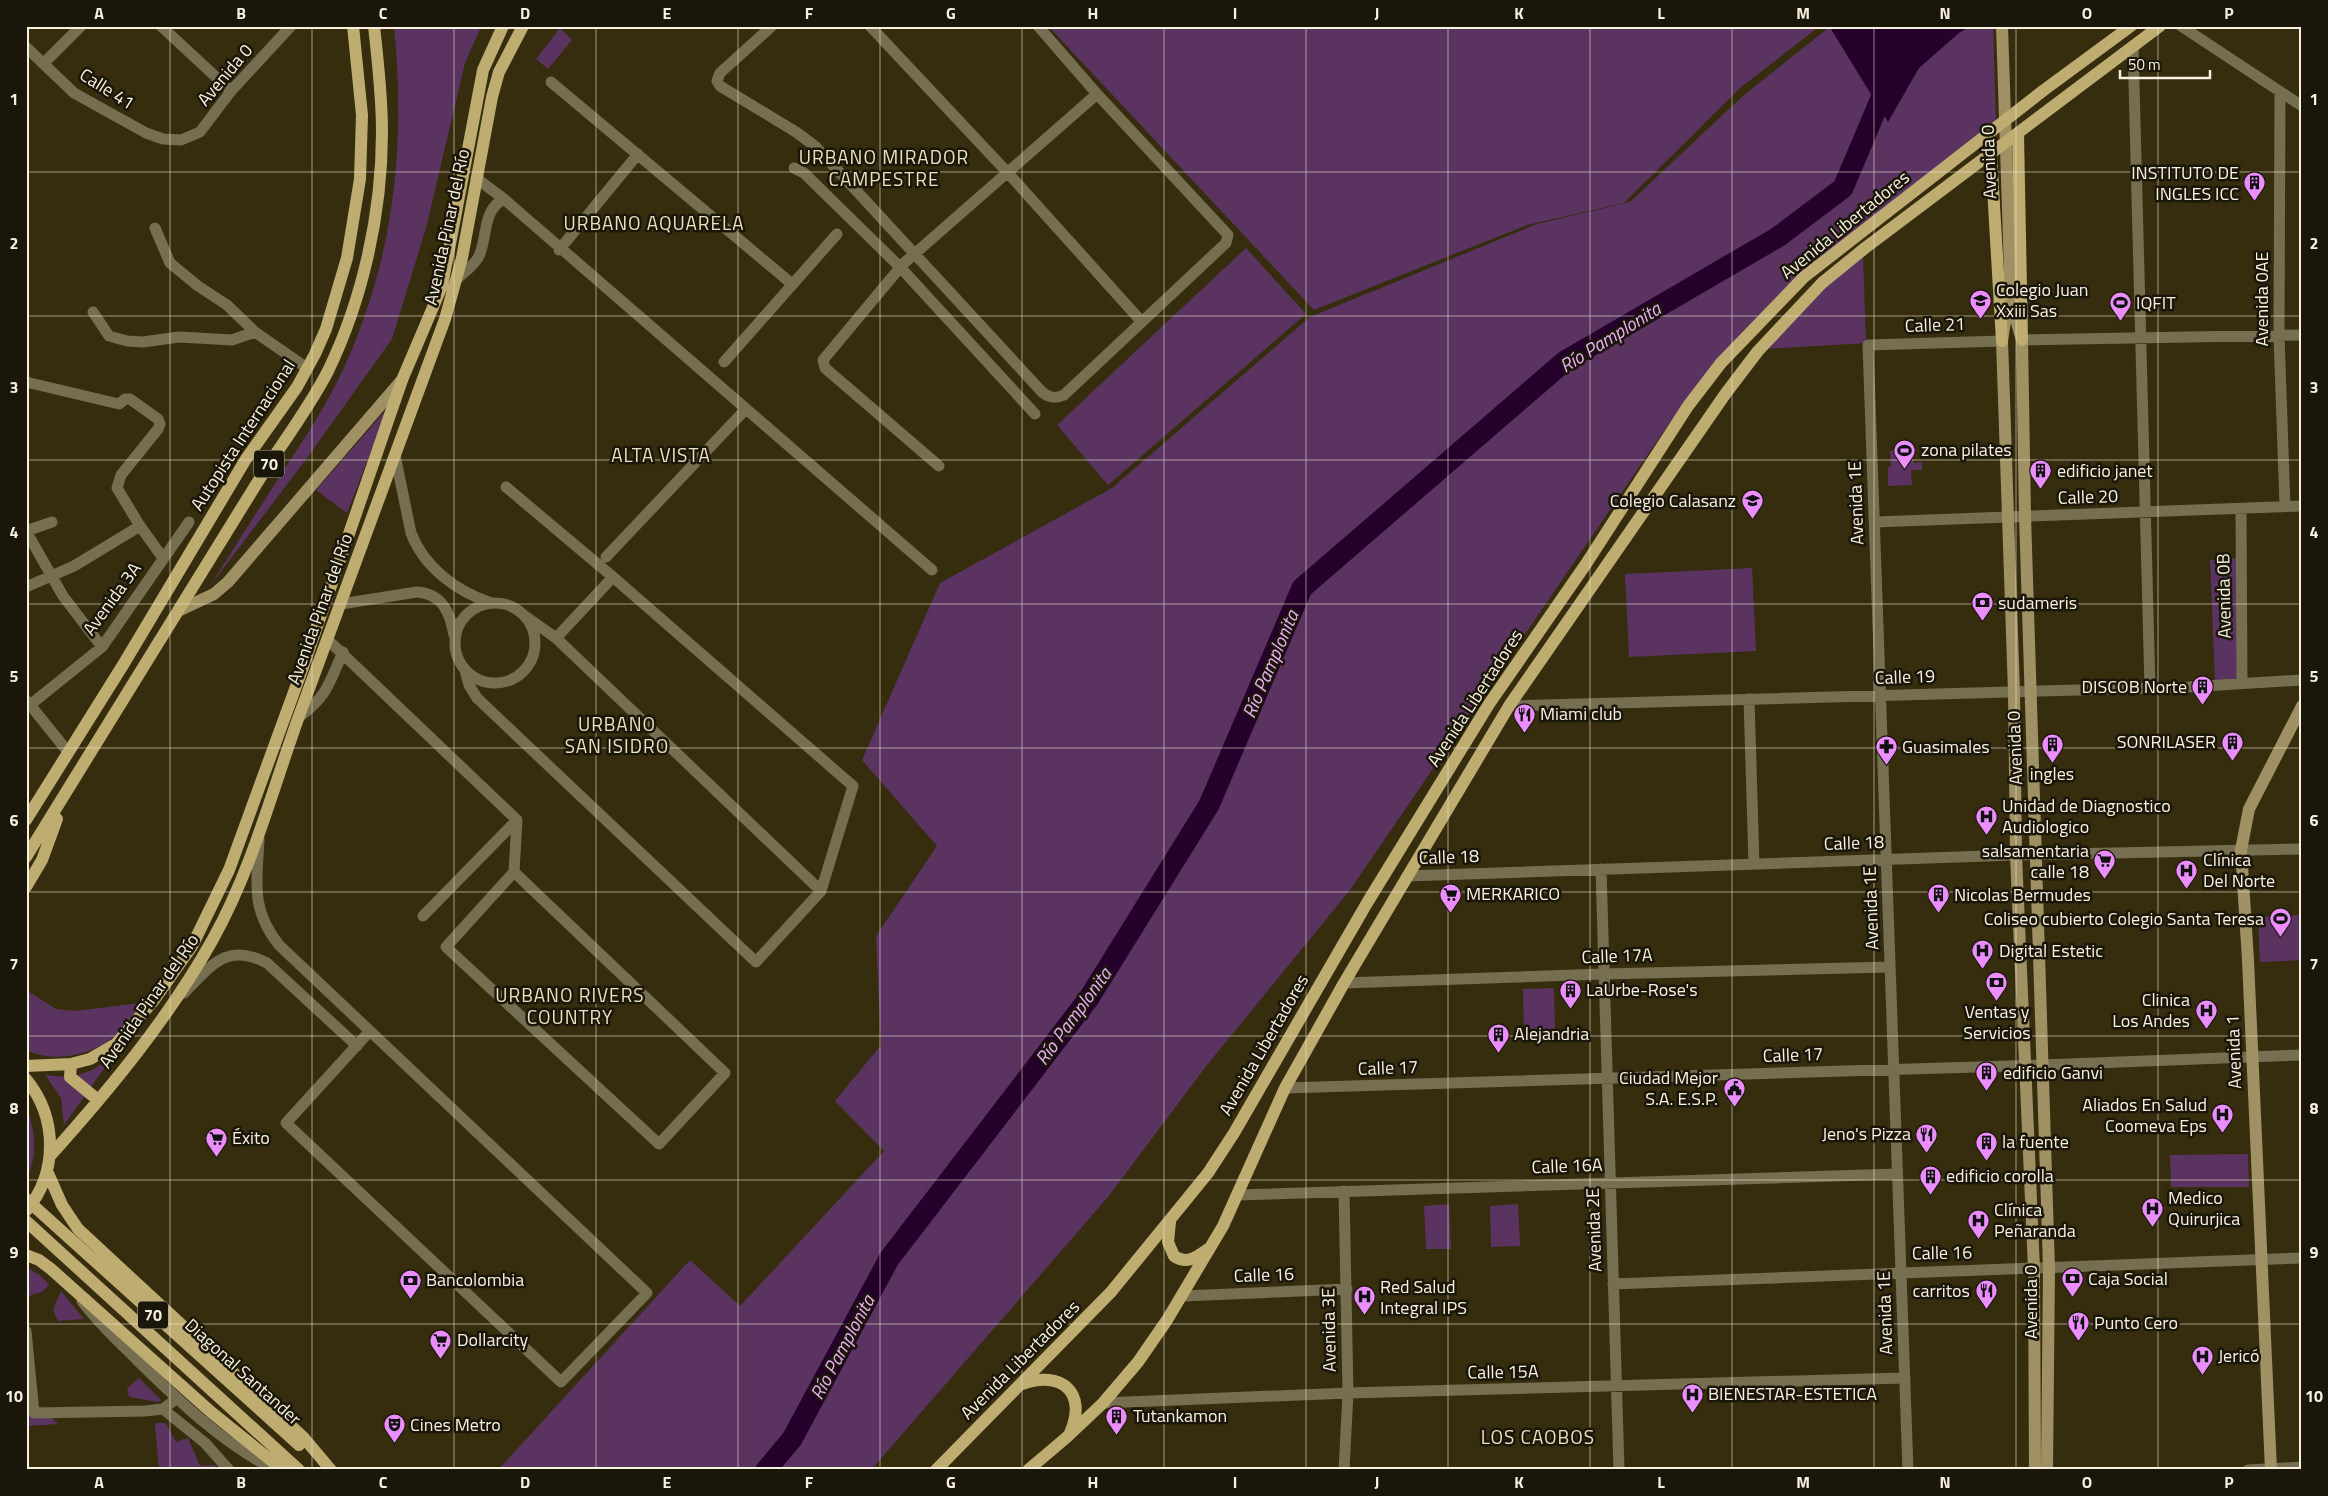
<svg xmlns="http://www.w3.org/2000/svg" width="2328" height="1496" font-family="'Titillium Web',sans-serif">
<rect width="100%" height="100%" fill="#362d0f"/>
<path fill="#5a3361" d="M394,26L481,27L465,63L426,228L392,339L307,458L210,586C234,548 259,509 283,471C305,438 326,406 343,370C394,258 406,148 394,26Z
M1048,26H1820L1740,88L1624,203L1527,225L1314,310Z
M1831,26H1993L1996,122L1799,275L1672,419L1350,890L1207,1065L1108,1197L871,1470H498L690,1260L740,1306L884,1151L835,1101L881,1045L876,936L937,846L862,760L940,583L1112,488L1310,317L1537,224L1630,202L1744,95Z
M560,28L572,40L548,69L536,59Z
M1246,248L1306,314L1108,485L1057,425Z
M1863,255L1866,343L1764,349L1823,286Z
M387,409L347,513L316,490Z
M1896,450V459H1903V465H1908L1909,458H1913L1914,463L1922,462V470H1911L1912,485L1888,486V468L1891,466L1890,451Z
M2239,558L2241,679L2215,680L2210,560Z
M1752,568L1756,651L1629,657L1625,574Z
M2302,915V960L2260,962L2258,917Z
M1554,988L1555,1033L1524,1035L1523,989Z
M26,990L56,1009L75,1011L140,1003L142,1007C135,1016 127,1025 118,1033C95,1055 55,1064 26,1050Z
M120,1046L64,1125L61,1098L45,1075C79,1080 98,1072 120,1046Z
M26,1105C35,1130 39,1155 26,1179Z
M2248,1154L2249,1187H2171L2170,1155Z
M1449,1204L1451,1249H1426L1424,1206Z
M1518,1204L1520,1246L1491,1247L1490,1206Z
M26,1267L41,1276L49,1285L42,1292L31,1295L26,1302Z
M61,1291L84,1319L58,1321L53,1310Z
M26,1362L30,1407H40L58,1424L26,1426Z
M139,1378L161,1400L158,1402L129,1397L127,1388Z
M155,1423H166L176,1442L188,1438L200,1466L214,1465L220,1470H159Z"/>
<path fill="#24002b" d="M1835,26H1971L1959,33L1919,68L1888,122L1831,29Z"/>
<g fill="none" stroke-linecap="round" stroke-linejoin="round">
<path stroke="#24002b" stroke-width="21" d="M766,1470L792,1439L889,1259L1089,998L1209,805L1302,588L1565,361L1778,237L1843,188L1887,84L1891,79"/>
<path stroke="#766e51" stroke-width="11" d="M161,26L231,91
M772,26L720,73L717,81L720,86L796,132L816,147L1042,392C1049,398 1055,399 1064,395L1226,243L1228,235L1097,94L1038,26
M870,26L1008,173L1141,321
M2181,26L2302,106
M2133,46L2150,688
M26,47L74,93L146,133L163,139L181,140L200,132L231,91L291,26
M44,63L81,26
M551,82L792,284
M2280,92L2279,336L2285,506
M794,168L804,173L900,267L1035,414
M476,178L504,199L932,570
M155,228L170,263L198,286L227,305L255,332L307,368
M559,250L638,154
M457,279C464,272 475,265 479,256C488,236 482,210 504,199
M93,312L109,336L127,341L143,342L179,337L232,340L255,332
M2022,340L2302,335
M724,362L837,234
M26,382L119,404L125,399H130L158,419L160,424L158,429L121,475L117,488L140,526L163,558
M395,455L411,533C424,567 456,591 489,602
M939,466L825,368L823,360L903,264L1097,94
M2241,509L2242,682
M1875,522L2302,506
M26,531L63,596L102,647
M26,531L52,522
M606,557L746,409
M26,587L74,566L140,526
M455 643a40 40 0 1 1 80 0a40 40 0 1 1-80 0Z
M341,604L417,592C443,594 450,613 454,635
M525,616L556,638L821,891
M556,638L613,577
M328,640L517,820L514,872L446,947L659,1144L725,1073L514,872
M465,670L469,685L477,698L756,962L821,891L853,786L613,577L506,487
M1749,699L1754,864
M27,701L68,752
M30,705L102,647L189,522
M1509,706L2188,687L2302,680
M299,717C328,696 329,683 343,652
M259,839C257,881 250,909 279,945L647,1293L561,1382L286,1123L369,1032
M1601,869L1619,1470
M1407,876L2016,855L2302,849
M423,916L517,820
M1344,983L1604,974L1890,967
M184,993C212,965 226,942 267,963L357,1046
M1285,1088L2042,1065L2302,1055
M1344,1191L1348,1393L1344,1470
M1237,1195L1897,1174
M1613,1284L2302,1258
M1183,1296L1347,1289
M82,1301C98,1323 118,1341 137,1360C180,1402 221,1442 275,1470
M26,1331L34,1413L145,1411L163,1409L176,1399
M1103,1403L1348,1393L1905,1378
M163,1409L205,1443L229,1470
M1908,1470L1868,345L2002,341
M2248,1470L2302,1467"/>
<path stroke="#9f9163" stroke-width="12" d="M2002,26L2010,271L2009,296L2002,341L2014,692L2016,855L2034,1269L2035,1470
M2010,299L2022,340L2025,516L2049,1268L2047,1470
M180,610L214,594L228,582L402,380
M2271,1470L2248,960L2241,850L2249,809L2302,706"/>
<path stroke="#beac71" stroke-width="12" d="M2018,134L2022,340
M1991,154L2002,341
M26,820L123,665L246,459L297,387L315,354L326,329L347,258L360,179L362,115L353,26
M26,857L265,470C286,438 310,406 328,371C363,299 382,212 382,132C382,97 378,61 374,26
M26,887L42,860L57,819
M71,1064L70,1077L98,1100
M26,1066L71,1064L90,1059L116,1044L154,1000L192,946L229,870L302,670L402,380L442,286L483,70L503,26
M26,1079C58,1118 58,1173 26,1211
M50,1156C110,1089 169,1018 213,939C252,869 272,791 299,716C347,584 397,452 445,319L462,258L492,97L499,72L523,26
M47,1171L62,1205L78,1229L304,1438L331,1470
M26,1199L299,1445
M26,1221L299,1470
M1170,1222L1168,1242L1174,1256C1187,1265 1197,1257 1208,1249
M26,1255L39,1260L51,1269L211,1412L283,1470
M1022,1384C1061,1370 1088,1392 1070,1433
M936,1470L1111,1292L1208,1173L1234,1133L1367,903L1489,704L1586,564L1688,406L1721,363L1804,277L2044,90L2131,26
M1028,1470L1067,1437L1103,1403L1138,1362L1167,1320L1223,1226L1285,1088L1344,983L1509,706L1726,393L1758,351L1822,283L1865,248L2160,26"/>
</g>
<path fill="none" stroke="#f7f1e0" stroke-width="1" stroke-opacity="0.55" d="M170,26V1470M312,26V1470M454,26V1470M596,26V1470M738,26V1470M880,26V1470M1022,26V1470M1164,26V1470M1306,26V1470M1448,26V1470M1590,26V1470M1732,26V1470M1874,26V1470M2016,26V1470M2158,26V1470M26,172H2302M26,316H2302M26,460H2302M26,604H2302M26,748H2302M26,892H2302M26,1036H2302M26,1180H2302M26,1324H2302"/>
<defs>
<symbol id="building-pin" viewBox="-11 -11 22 30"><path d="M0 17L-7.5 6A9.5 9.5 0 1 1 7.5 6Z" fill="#eb8dfc" stroke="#1a1609"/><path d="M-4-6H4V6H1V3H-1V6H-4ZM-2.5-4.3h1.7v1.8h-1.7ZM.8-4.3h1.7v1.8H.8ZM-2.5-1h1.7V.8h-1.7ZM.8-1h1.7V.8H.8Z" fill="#111"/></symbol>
<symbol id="school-pin" viewBox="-11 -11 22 30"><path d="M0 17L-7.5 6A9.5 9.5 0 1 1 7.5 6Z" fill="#eb8dfc" stroke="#1a1609"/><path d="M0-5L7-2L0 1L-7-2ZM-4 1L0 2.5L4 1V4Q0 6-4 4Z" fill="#111"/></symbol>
<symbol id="stadium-pin" viewBox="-11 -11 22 30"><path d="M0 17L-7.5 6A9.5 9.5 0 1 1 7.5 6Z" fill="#eb8dfc" stroke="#1a1609"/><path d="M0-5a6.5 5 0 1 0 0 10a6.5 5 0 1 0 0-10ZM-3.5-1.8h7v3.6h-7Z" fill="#111"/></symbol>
<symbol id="bank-pin" viewBox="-11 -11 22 30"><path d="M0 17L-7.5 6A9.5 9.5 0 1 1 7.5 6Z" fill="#eb8dfc" stroke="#1a1609"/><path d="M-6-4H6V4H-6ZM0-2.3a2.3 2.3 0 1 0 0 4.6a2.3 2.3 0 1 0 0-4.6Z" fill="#111"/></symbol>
<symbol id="restaurant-pin" viewBox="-11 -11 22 30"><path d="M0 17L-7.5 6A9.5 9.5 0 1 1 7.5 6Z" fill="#eb8dfc" stroke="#1a1609"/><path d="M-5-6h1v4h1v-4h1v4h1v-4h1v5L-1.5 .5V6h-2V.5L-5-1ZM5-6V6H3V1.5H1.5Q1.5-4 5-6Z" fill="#111"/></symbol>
<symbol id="pharmacy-pin" viewBox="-11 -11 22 30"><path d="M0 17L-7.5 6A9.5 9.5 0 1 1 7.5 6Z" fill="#eb8dfc" stroke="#1a1609"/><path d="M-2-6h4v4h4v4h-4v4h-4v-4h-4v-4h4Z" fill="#111"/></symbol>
<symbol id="hospital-pin" viewBox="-11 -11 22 30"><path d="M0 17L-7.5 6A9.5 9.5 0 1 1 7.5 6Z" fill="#eb8dfc" stroke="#1a1609"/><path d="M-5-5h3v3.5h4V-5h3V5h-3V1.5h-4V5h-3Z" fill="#111"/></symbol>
<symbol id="supermarket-pin" viewBox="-11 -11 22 30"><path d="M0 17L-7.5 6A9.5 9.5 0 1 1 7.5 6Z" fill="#eb8dfc" stroke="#1a1609"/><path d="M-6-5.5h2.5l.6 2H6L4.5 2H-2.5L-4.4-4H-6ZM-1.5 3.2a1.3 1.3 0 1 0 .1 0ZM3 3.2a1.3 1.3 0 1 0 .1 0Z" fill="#111"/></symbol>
<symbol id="civic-pin" viewBox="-11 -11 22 30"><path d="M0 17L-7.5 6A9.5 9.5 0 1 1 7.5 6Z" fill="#eb8dfc" stroke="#1a1609"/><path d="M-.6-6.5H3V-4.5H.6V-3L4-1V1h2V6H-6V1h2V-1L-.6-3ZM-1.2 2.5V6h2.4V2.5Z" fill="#111"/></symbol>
<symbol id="theatre-pin" viewBox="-11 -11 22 30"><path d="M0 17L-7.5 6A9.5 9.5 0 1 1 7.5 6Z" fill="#eb8dfc" stroke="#1a1609"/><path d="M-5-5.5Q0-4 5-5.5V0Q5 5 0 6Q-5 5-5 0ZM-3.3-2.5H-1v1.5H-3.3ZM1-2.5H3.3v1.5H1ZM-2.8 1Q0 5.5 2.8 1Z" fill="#111"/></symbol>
</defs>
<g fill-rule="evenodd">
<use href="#building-pin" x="2242" y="170" width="25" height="34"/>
<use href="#school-pin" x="1968" y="288" width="25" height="34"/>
<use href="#stadium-pin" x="2108" y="290" width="25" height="34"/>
<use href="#stadium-pin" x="1892" y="438" width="25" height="34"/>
<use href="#building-pin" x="2028" y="458" width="25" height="34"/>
<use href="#school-pin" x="1740" y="488" width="25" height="34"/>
<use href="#bank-pin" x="1970" y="590" width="25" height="34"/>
<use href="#building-pin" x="2190" y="674" width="25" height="34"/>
<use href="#restaurant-pin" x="1512" y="702" width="25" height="34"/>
<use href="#building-pin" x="2220" y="730" width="25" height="34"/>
<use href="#building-pin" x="2040" y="732" width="25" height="34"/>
<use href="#pharmacy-pin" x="1874" y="734" width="25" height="34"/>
<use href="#hospital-pin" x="1974" y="804" width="25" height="34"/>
<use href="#supermarket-pin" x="2092" y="848" width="25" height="34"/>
<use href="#hospital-pin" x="2174" y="858" width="25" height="34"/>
<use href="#supermarket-pin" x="1438" y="882" width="25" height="34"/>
<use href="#building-pin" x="1926" y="882" width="25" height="34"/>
<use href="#stadium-pin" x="2268" y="906" width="25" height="34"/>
<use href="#hospital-pin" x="1970" y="938" width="25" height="34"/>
<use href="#bank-pin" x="1984" y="970" width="25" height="34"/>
<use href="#building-pin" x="1558" y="978" width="25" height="34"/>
<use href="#hospital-pin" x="2194" y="998" width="25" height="34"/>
<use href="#building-pin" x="1486" y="1022" width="25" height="34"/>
<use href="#building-pin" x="1974" y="1060" width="25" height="34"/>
<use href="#civic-pin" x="1722" y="1076" width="25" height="34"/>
<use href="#hospital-pin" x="2210" y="1102" width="25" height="34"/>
<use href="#restaurant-pin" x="1914" y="1122" width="25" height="34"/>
<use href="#supermarket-pin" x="204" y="1126" width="25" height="34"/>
<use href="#building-pin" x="1974" y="1130" width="25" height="34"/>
<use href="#building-pin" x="1918" y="1164" width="25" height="34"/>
<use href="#hospital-pin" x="2140" y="1196" width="25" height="34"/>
<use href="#hospital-pin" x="1966" y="1208" width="25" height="34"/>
<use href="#bank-pin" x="2060" y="1266" width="25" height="34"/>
<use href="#bank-pin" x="398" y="1268" width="25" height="34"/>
<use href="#restaurant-pin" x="1974" y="1278" width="25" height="34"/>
<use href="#hospital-pin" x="1352" y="1284" width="25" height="34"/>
<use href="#restaurant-pin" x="2066" y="1310" width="25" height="34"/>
<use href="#supermarket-pin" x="428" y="1328" width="25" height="34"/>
<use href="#hospital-pin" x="2190" y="1344" width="25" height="34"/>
<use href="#hospital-pin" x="1680" y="1382" width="25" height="34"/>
<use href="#building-pin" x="1104" y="1404" width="25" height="34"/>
<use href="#theatre-pin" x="382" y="1412" width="25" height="34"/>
</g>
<g text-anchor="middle" stroke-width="5" stroke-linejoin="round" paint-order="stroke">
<g fill="#1a1609" stroke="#b5afa0" stroke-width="1">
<rect x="254" y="450.5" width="30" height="27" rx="4"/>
<rect x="138" y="1301.5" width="30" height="27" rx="4"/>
</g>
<g font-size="16" font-weight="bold" fill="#f7f1e0">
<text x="269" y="470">70</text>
<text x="153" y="1321">70</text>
</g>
<g font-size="18" fill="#f7f1e0" stroke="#1a1609">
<text transform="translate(225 75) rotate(-50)" y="6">Avenida 0</text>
<text transform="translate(107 89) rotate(32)" y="6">Calle 41</text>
<text transform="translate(1989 162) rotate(-92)" y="6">Avenida 0</text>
<text transform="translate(1845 225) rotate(-39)" y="6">Avenida Libertadores</text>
<text transform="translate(447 227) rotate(-78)" y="6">Avenida Pinar del Río</text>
<text transform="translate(2262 299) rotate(-90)" y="6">Avenida 0AE</text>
<text transform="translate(1935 325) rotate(-2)" y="6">Calle 21</text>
<text transform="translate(243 435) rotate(-57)" y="6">Autopista Internacional</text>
<text transform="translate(2088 497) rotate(-2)" y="6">Calle 20</text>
<text transform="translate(1856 503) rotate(-92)" y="6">Avenida 1E</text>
<text transform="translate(2224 596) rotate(-91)" y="6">Avenida 0B</text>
<text transform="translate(112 599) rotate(-54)" y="6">Avenida 3A</text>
<text transform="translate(320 609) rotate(-70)" y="6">Avenida Pinar del Río</text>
<text transform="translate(1905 677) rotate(-2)" y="6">Calle 19</text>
<text transform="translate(1475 698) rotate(-57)" y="6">Avenida Libertadores</text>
<text transform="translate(2015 748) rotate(-92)" y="6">Avenida 0</text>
<text transform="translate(1854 843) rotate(-2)" y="6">Calle 18</text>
<text transform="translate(1449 857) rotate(-2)" y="6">Calle 18</text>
<text transform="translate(1871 908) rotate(-92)" y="6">Avenida 1E</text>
<text transform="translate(1617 956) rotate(-2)" y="6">Calle 17A</text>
<text transform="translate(149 1001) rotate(-55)" y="6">Avenida Pinar del Río</text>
<text transform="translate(1264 1045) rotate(-60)" y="6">Avenida Libertadores</text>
<text transform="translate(2234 1052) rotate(-92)" y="6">Avenida 1</text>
<text transform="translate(1793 1055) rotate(-2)" y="6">Calle 17</text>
<text transform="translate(1388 1068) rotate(-2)" y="6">Calle 17</text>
<text transform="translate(1567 1166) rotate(-2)" y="6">Calle 16A</text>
<text transform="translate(1594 1230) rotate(-92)" y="6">Avenida 2E</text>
<text transform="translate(1942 1253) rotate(-1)" y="6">Calle 16</text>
<text transform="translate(1264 1275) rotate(-2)" y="6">Calle 16</text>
<text transform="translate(2031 1302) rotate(-90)" y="6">Avenida 0</text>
<text transform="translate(1885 1313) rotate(-92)" y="6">Avenida 1E</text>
<text transform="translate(1329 1330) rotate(-91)" y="6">Avenida 3E</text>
<text transform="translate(1020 1360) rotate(-45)" y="6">Avenida Libertadores</text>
<text transform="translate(243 1372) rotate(42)" y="6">Diagonal Santander</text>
<text transform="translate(1503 1372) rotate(-1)" y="6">Calle 15A</text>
</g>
<g font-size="18" fill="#f7f1e0" stroke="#1a1609" text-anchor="start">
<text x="2239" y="179" text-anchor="end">INSTITUTO DE<tspan x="2239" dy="21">INGLES ICC</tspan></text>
<text x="1996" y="296">Colegio Juan<tspan x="1996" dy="21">Xxiii Sas</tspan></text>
<text x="2136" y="309">IQFIT</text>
<text x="1921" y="456">zona pilates</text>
<text x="2057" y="477">edificio janet</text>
<text x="1736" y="507" text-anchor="end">Colegio Calasanz</text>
<text x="1998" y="609">sudameris</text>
<text x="2187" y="693" text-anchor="end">DISCOB Norte</text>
<text x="1540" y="720">Miami club</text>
<text x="2216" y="748" text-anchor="end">SONRILASER</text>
<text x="1902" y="753">Guasimales</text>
<text x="2052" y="780" text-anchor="middle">ingles</text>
<text x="2002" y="812">Unidad de Diagnostico<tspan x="2002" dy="21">Audiologico</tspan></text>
<text x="2089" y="857" text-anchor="end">salsamentaria<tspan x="2089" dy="21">calle 18</tspan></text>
<text x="2203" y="866">Clínica<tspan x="2203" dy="21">Del Norte</tspan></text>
<text x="1466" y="900">MERKARICO</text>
<text x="1954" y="901">Nicolas Bermudes</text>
<text x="2264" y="925" text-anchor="end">Coliseo cubierto Colegio Santa Teresa</text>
<text x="1999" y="957">Digital Estetic</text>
<text x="1586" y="996">LaUrbe-Rose's</text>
<text x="2190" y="1006" text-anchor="end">Clinica<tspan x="2190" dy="21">Los Andes</tspan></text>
<text x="1997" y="1018" text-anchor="middle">Ventas y<tspan x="1997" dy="21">Servicios</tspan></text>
<text x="1514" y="1040">Alejandria</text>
<text x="2003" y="1079">edificio Ganvi</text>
<text x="1718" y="1084" text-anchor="end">Ciudad Mejor<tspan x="1718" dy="21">S.A. E.S.P.</tspan></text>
<text x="2207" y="1111" text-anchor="end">Aliados En Salud<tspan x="2207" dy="21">Coomeva Eps</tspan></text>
<text x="1911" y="1140" text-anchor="end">Jeno's Pizza</text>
<text x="232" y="1144">Éxito</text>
<text x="2002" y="1148">la fuente</text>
<text x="1946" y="1182">edificio corolla</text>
<text x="2168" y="1204">Medico<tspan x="2168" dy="21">Quirurjica</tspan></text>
<text x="1994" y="1216">Clínica<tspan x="1994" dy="21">Peñaranda</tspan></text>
<text x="2088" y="1285">Caja Social</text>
<text x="426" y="1286">Bancolombia</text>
<text x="1380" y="1293">Red Salud<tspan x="1380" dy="21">Integral IPS</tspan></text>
<text x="1970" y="1297" text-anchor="end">carritos</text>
<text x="2094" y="1329">Punto Cero</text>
<text x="457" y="1346">Dollarcity</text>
<text x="2218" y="1362">Jericó</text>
<text x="1708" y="1400">BIENESTAR-ESTETICA</text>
<text x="1133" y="1422">Tutankamon</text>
<text x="410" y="1431">Cines Metro</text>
</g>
<g font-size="19" letter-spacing="1" fill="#ebe1be" stroke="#1a1609">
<text x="884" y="164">URBANO MIRADOR<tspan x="884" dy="22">CAMPESTRE</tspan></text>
<text x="654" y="230">URBANO AQUARELA</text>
<text x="661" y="462">ALTA VISTA</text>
<text x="617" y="731">URBANO<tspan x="617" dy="22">SAN ISIDRO</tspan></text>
<text x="570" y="1002">URBANO RIVERS<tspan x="570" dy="22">COUNTRY</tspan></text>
<text x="1538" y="1444">LOS CAOBOS</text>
</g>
<g font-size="19" font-style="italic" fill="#eeadfa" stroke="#1a1609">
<text transform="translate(1610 337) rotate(-32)" y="7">Río Pamplonita</text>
<text transform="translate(1270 664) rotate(-67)" y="7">Río Pamplonita</text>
<text transform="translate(1073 1016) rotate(-54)" y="7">Río Pamplonita</text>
<text transform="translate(842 1347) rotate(-62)" y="7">Río Pamplonita</text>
</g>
</g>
<rect width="2328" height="1496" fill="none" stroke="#1a1609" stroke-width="55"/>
<path d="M2120 70v8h90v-8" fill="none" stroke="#f7f1e0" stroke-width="2.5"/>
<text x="2128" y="70" font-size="15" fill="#f7f1e0" stroke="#1a1609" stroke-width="4" paint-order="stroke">50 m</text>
<rect x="28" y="28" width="2272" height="1440" fill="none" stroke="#f7f1e0" stroke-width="2"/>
<g font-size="16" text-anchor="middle" font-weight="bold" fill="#f7f1e0">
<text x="99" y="19">A</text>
<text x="241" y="19">B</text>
<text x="383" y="19">C</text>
<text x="525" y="19">D</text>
<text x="667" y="19">E</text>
<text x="809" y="19">F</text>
<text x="951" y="19">G</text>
<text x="1093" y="19">H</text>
<text x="1235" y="19">I</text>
<text x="1377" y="19">J</text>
<text x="1519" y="19">K</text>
<text x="1661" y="19">L</text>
<text x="1803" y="19">M</text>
<text x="1945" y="19">N</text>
<text x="2087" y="19">O</text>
<text x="2229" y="19">P</text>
<text x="14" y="105">1</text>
<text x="2314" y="105">1</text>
<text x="14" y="249">2</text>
<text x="2314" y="249">2</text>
<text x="14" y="393">3</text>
<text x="2314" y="393">3</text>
<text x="14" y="538">4</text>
<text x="2314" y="538">4</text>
<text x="14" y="682">5</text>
<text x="2314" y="682">5</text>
<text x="14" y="826">6</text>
<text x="2314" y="826">6</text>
<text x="14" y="970">7</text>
<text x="2314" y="970">7</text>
<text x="14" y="1114">8</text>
<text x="2314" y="1114">8</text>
<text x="14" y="1258">9</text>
<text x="2314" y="1258">9</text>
<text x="14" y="1402">10</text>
<text x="2314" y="1402">10</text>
<text x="99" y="1488">A</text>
<text x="241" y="1488">B</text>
<text x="383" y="1488">C</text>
<text x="525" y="1488">D</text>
<text x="667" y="1488">E</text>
<text x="809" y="1488">F</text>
<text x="951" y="1488">G</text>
<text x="1093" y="1488">H</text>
<text x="1235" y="1488">I</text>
<text x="1377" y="1488">J</text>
<text x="1519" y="1488">K</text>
<text x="1661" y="1488">L</text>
<text x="1803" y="1488">M</text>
<text x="1945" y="1488">N</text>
<text x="2087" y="1488">O</text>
<text x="2229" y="1488">P</text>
</g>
</svg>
